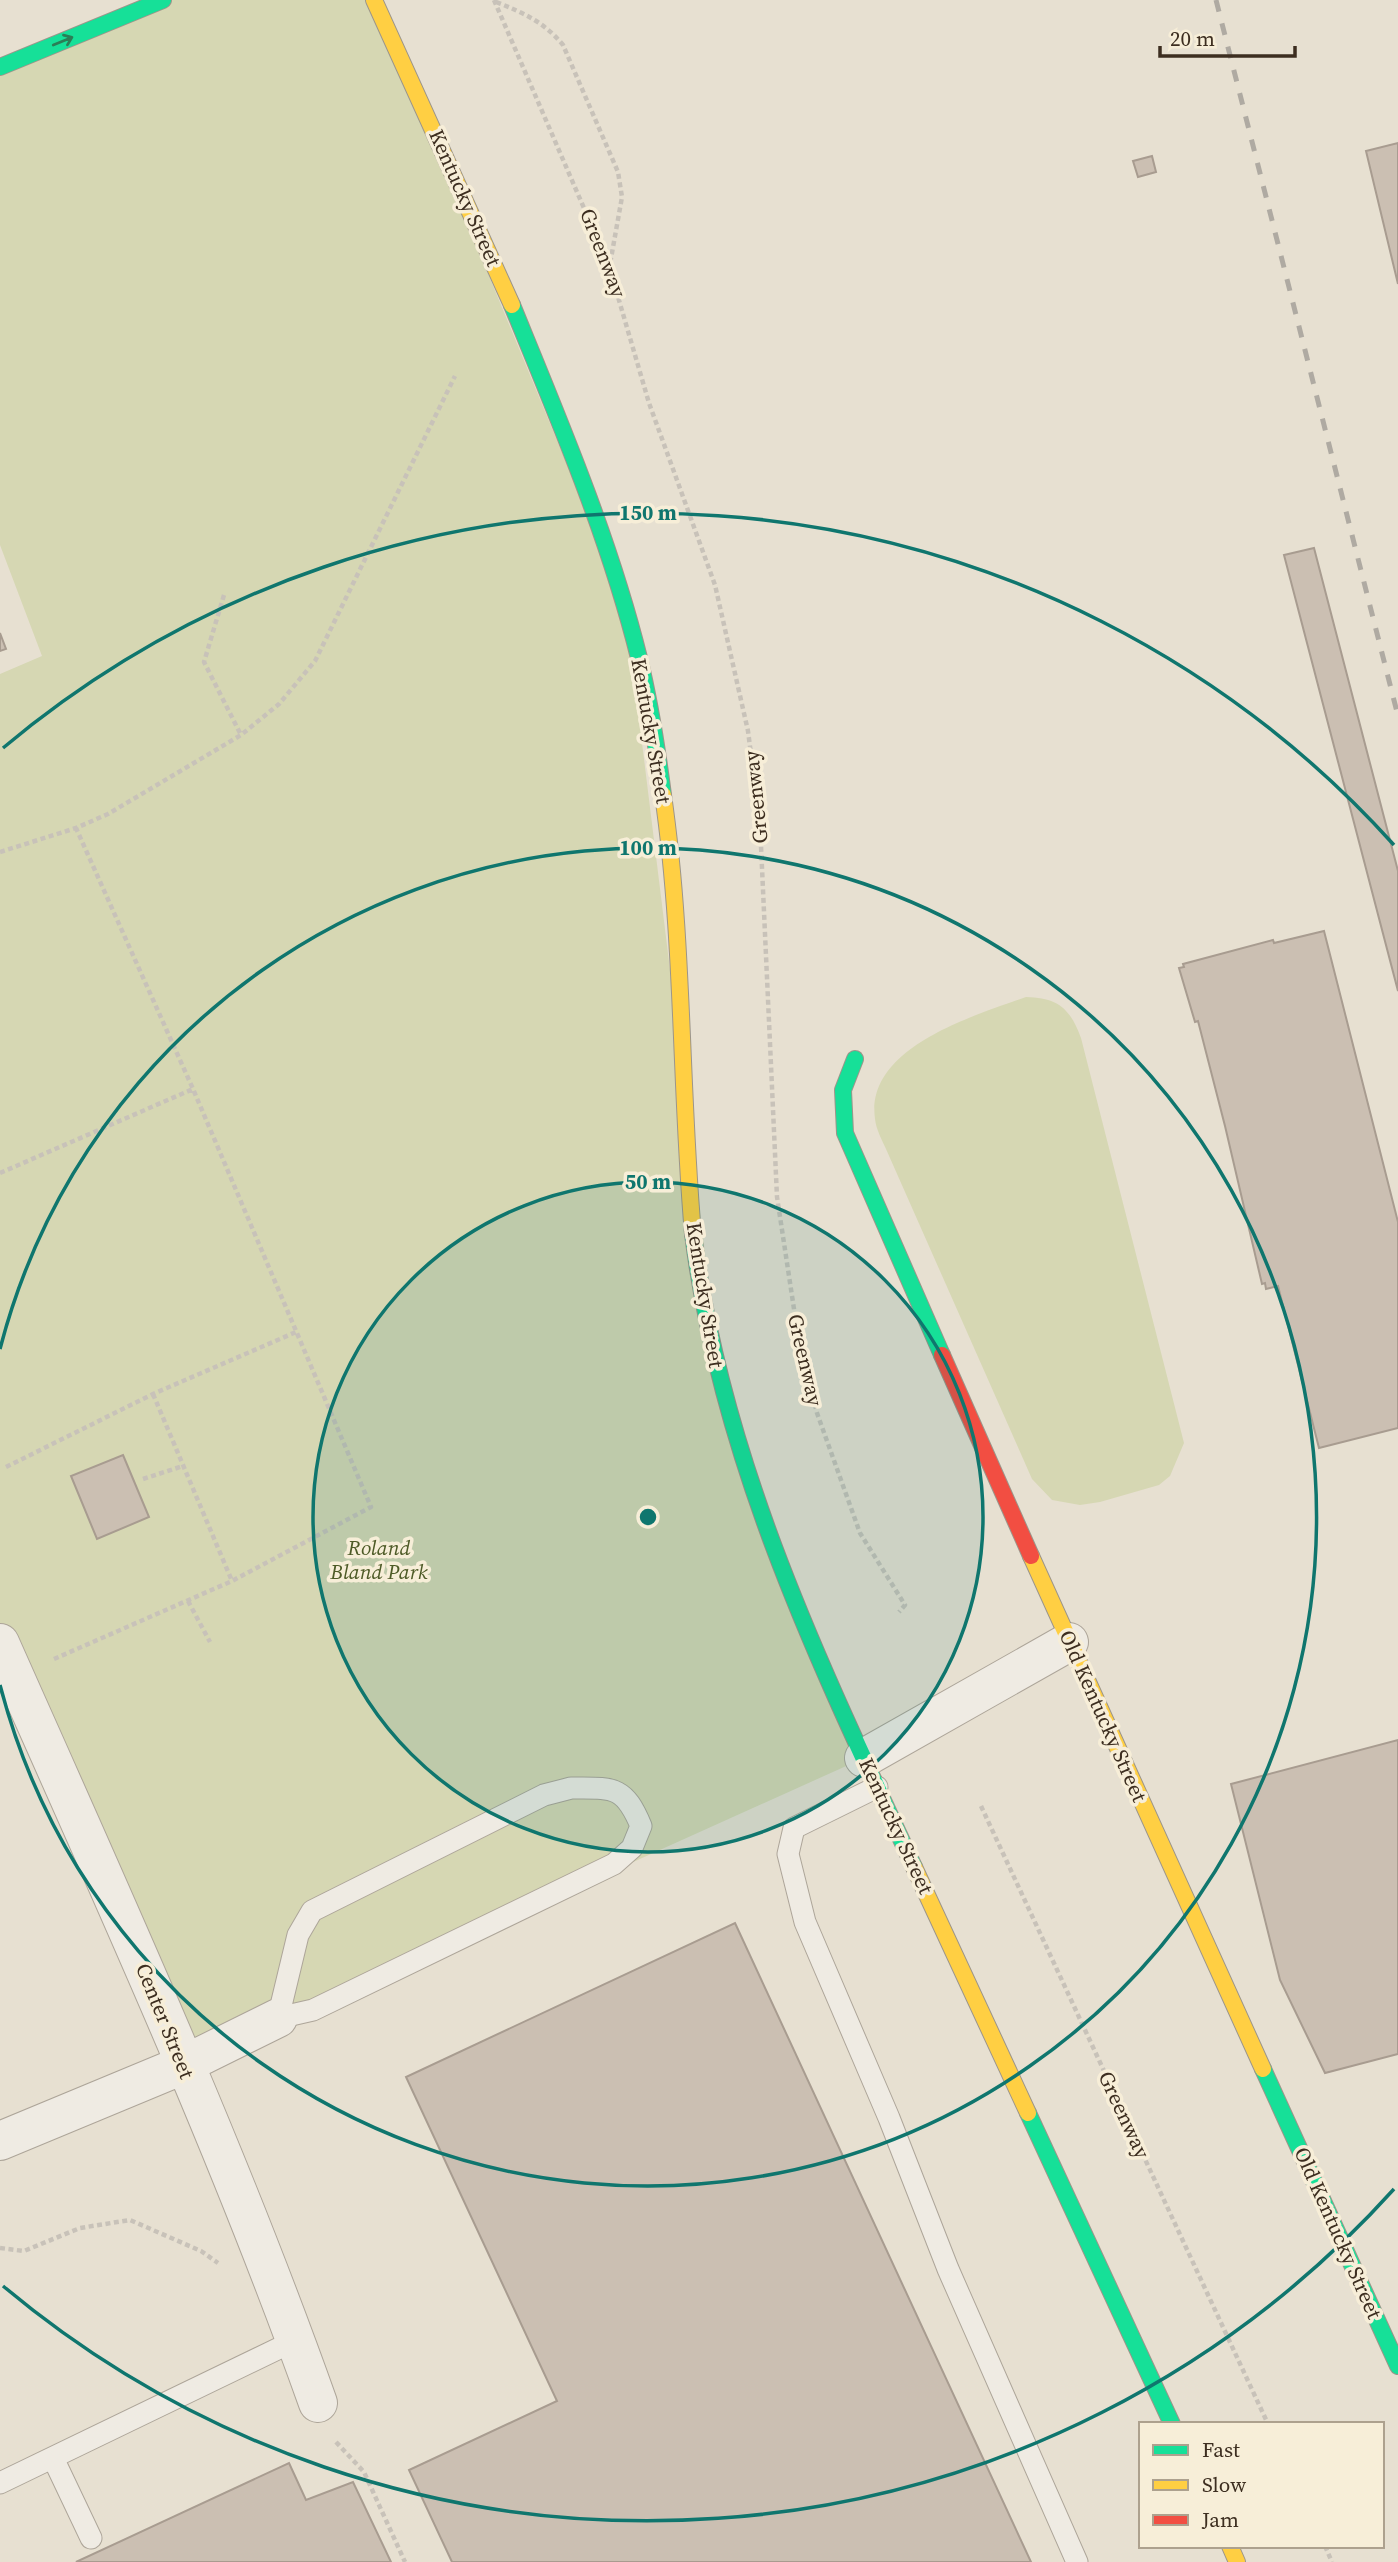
<svg xmlns="http://www.w3.org/2000/svg" width="1398" height="2562" font-family="'Source Serif 4',serif">
<rect width="100%" height="100%" fill="#e7e0d1"/>
<path fill="#d6d7b3" d="M163,0H375L625,605L723,1399L864,1758L183,2065L0,1641V674L42,656L0,545V67Z
M1026,997C1058,998 1070,1008 1081,1038L1184,1443L1170,1476L1159,1485L1100,1502L1080,1505L1052,1500L1032,1479L886,1149C882,1140 876,1129 875,1119C865,1047 974,1016 1026,997Z"/>
<path fill="#cbbfb2" stroke="#a89c90" stroke-width="2" d="M1398,143V284L1366,151Z
M1152,156L1156,172L1138,177L1133,161Z
M1314,548L1398,871V991L1284,555Z
M0,633L6,649L0,651Z
M1324,931L1398,1222V1428L1319,1448L1278,1286L1266,1289L1265,1283L1262,1284L1225,1126L1198,1021L1195,1022L1179,968L1184,967L1183,964L1273,940L1274,943Z
M123,1455L149,1517L97,1539L71,1476Z
M1398,1740V2054L1325,2073L1280,1980L1231,1784Z
M735,1923L1031,2562H452L409,2470L557,2401L406,2077Z
M289,2463L306,2500L353,2482L391,2562H76Z"/>
<g fill="none" stroke-linecap="round" stroke-linejoin="round">
<defs>
<path id="lane" d="M877,1787L794,1828L788,1854L805,1922L889,2118L948,2269L1077,2562
M571,1788C613,1788 624,1785 641,1826L632,1848L614,1864L313,2010L278,2018L298,1935L312,1911L544,1795Z
M53,2458L91,2538
M0,2483L296,2340"/>
<path id="street" d="M0,1643C111,1893 226,2144 318,2403
M864,1758L1069,1642
M0,2141L183,2065L278,2018"/>
<path id="fast" d="M0,67L163,0
M512,305C559,420 609,537 639,658C650,703 657,748 663,795
M855,1059L843,1090L845,1133L942,1355
M693,1234C721,1460 819,1663 914,1867
M1263,2069L1398,2366
M1028,2113L1172,2424"/>
<path id="slow" d="M374,0L512,305
M663,795C684,939 680,1088 693,1234
M1031,1556L1263,2069
M914,1867L1028,2113
M1230,2546L1237,2562"/>
<path id="jam" d="M942,1355L1031,1556"/>
</defs>
<use href="#lane" stroke="#ada599" stroke-width="23"/>
<use href="#street" stroke="#ada599" stroke-width="40"/>
<use href="#fast" stroke="#9c958a" stroke-width="18"/>
<use href="#slow" stroke="#9c958a" stroke-width="18"/>
<use href="#jam" stroke="#9c958a" stroke-width="18"/>
<path stroke="#c8c2b9" stroke-width="4.5" stroke-dasharray="5 3.5" stroke-linecap="butt" d="M494,0L609,266L649,403L715,585L748,731L760,824L777,1197L799,1342L817,1413L860,1533L905,1605L899,1612
M496,2C524,13 544,22 563,45L618,172L622,197L610,264
M224,595L204,662L241,735
M0,852L76,828L108,814L241,735L279,704L315,661L455,376
M0,1173L193,1089
M153,1394L232,1581
M6,1467L153,1394L296,1332
M143,1479L183,1466
M188,1601L210,1642
M54,1659L232,1581L371,1507L193,1089L76,828
M981,1806L1268,2424
M0,2248L24,2251L80,2228L130,2220L201,2251L218,2263
M336,2442L364,2472L405,2562
M1325,2546L1332,2562"/>
<use href="#lane" stroke="#efebe3" stroke-width="21"/>
<use href="#street" stroke="#efebe3" stroke-width="38"/>
<use href="#fast" stroke="#16e098" stroke-width="16"/>
<use href="#slow" stroke="#ffcf43" stroke-width="16"/>
<use href="#jam" stroke="#f24e42" stroke-width="16"/>
<path stroke="#afaaa2" stroke-width="5" stroke-dasharray="12 12" stroke-linecap="butt" d="M1216,0L1398,716"/>
</g>
<defs><path id="oneway-shaft" d="M-6 0H5M1.5-3L5.5 0L1.5 3" fill="none" stroke-width="1.6" stroke-linecap="round" stroke-linejoin="round" transform="scale(1.75)"/></defs>
<use stroke="#2b7e56" href="#oneway-shaft" transform="translate(63 41) rotate(-22)"/>
<circle cx="648" cy="1517" r="335" fill="#0f766e" fill-opacity=".12"/>
<g fill="none" stroke="#0f766e" stroke-width="3.5">
<circle cx="648" cy="1517" r="335"/>
<path d="M0 1349A669 669 0 1 1 0 1685"/>
<path d="M1394 2189A1004 1004 0 0 1 3 2286M3 748A1004 1004 0 0 1 1394 845"/>
</g>
<g text-anchor="middle" stroke-width="7" stroke-linejoin="round" paint-order="stroke">
<g font-size="21" fill="#3d2e20" stroke="#f7eed8">
<text transform="translate(465 198) rotate(66)" y="7">Kentucky Street</text>
<text transform="translate(603 253) rotate(69)" y="7">Greenway</text>
<text transform="translate(651 731) rotate(80)" y="7">Kentucky Street</text>
<text transform="translate(756 797) rotate(-96)" y="7">Greenway</text>
<text transform="translate(705 1295) rotate(81)" y="7">Kentucky Street</text>
<text transform="translate(805 1360) rotate(77)" y="7">Greenway</text>
<text transform="translate(1103 1716) rotate(66)" y="7">Old Kentucky Street</text>
<text transform="translate(896 1826) rotate(65)" y="7">Kentucky Street</text>
<text transform="translate(165 2021) rotate(68)" y="7">Center Street</text>
<text transform="translate(1124 2115) rotate(65)" y="7">Greenway</text>
<text transform="translate(1338 2233) rotate(66)" y="7">Old Kentucky Street</text>
</g>
<g font-size="21" font-style="italic" fill="#4d5a26" stroke="#f7eed8">
<text x="379" y="1555">Roland<tspan x="379" dy="24">Bland Park</tspan></text>
</g>
</g>
<circle cx="648" cy="1517" r="10" fill="#0f766e" stroke="#f7eed8" stroke-width="3.5"/>
<g font-size="21" text-anchor="middle" font-weight="bold" fill="#0f766e" stroke="#f7eed8" stroke-width="7" stroke-linejoin="round" paint-order="stroke">
<text x="648" y="520">150 m</text>
<text x="648" y="855">100 m</text>
<text x="648" y="1189">50 m</text>
</g>
<rect x="1139" y="2422" width="245" height="126" fill="#f7eed8" stroke="#ada18e" stroke-width="2"/>
<rect x="1153" y="2445" width="35" height="10" fill="#16e098" stroke="#ada18e" stroke-width="2"/>
<text x="1202" y="2457" font-size="21" fill="#3d2e20">Fast</text>
<rect x="1153" y="2480" width="35" height="10" fill="#ffcf43" stroke="#ada18e" stroke-width="2"/>
<text x="1202" y="2492" font-size="21" fill="#3d2e20">Slow</text>
<rect x="1153" y="2515" width="35" height="10" fill="#f24e42" stroke="#ada18e" stroke-width="2"/>
<text x="1202" y="2527" font-size="21" fill="#3d2e20">Jam</text>
<path d="M1160 46v10h135v-10" fill="none" stroke="#3d2e20" stroke-width="3.5"/>
<text x="1170" y="46" font-size="21" fill="#3d2e20" stroke="#f7eed8" stroke-width="5" paint-order="stroke">20 m</text>
</svg>
